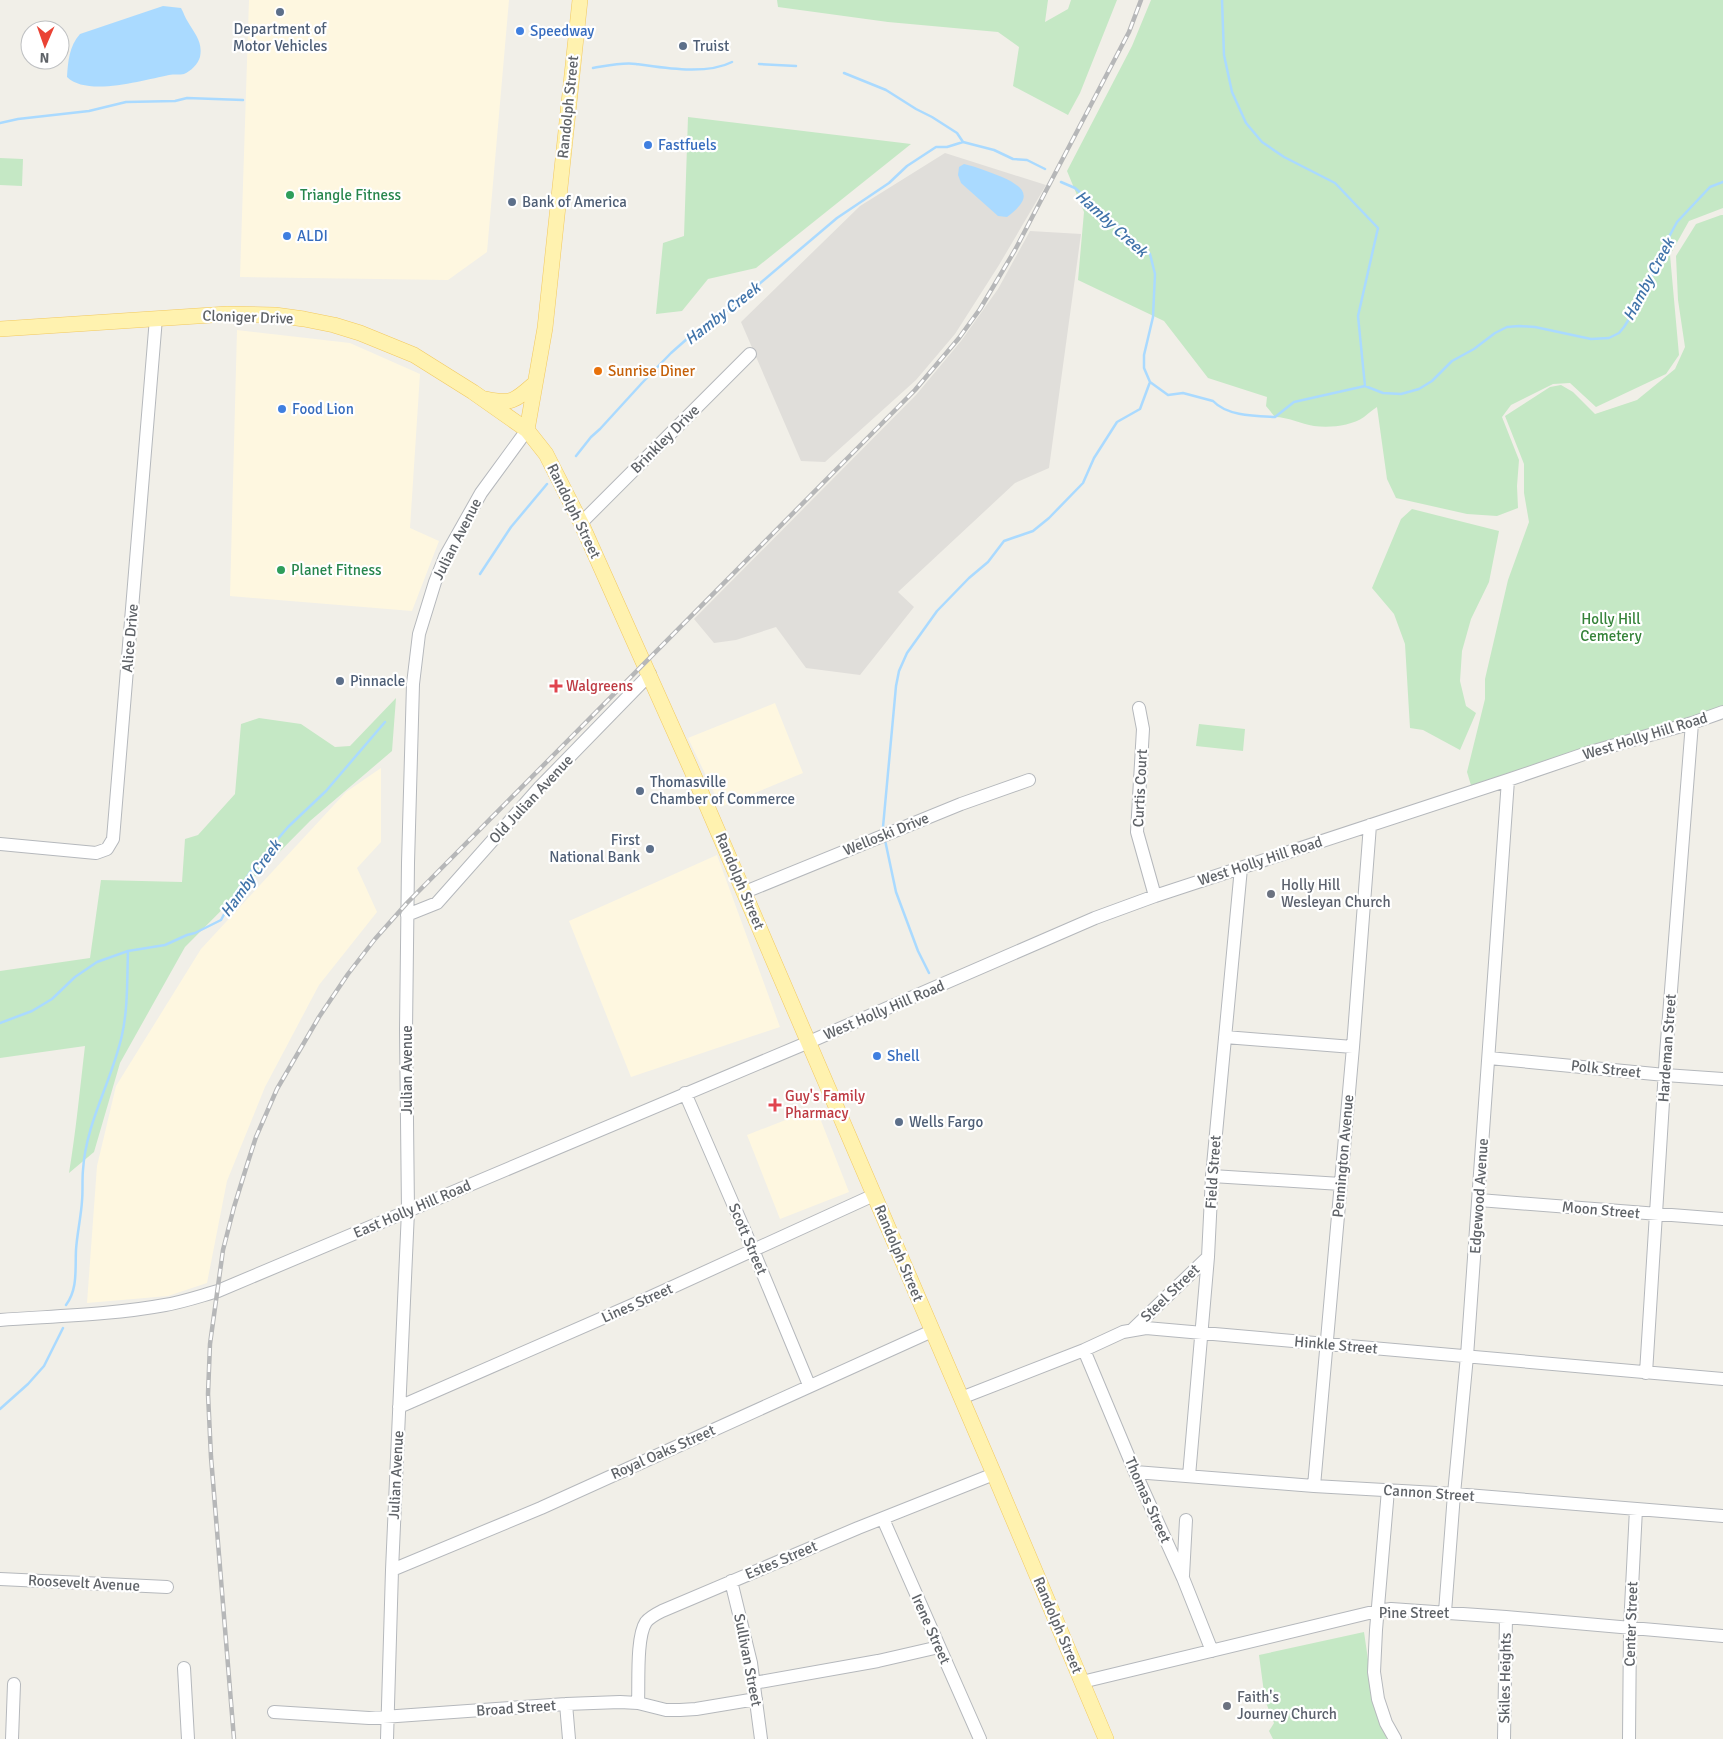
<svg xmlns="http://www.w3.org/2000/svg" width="1723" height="1739" font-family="Signika,sans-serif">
<rect width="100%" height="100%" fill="#f1efe8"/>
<path fill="#fef7e0" d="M249,0H509L487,252L448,280L240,277Z
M237,330L350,343L420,374L410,528L439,541L412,611L230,596Z
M775,703L803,773L721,807L688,738Z
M381,768V842L357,868L377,912L319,985L265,1087L227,1181L207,1283L168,1296L87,1303L97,1166L116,1086L201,949L346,792Z
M717,855L780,1027L631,1077L569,921Z
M816,1108L849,1192L780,1219L747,1135Z"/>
<path fill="#e0deda" d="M945,153L1046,185L999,265L955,334L916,380L825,462L801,461L741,322L860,206Z
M1030,231L1081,234L1049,468L1015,483L898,592L914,607L860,675L806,668L776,627L736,640L714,643L694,619L916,395L961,341L998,289Z"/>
<path fill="#c5e8c5" d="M777,0H1048L1045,22L1068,9L1071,0H1117L1080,93L1068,115L1013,86L1019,47L998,32L888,22L778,7Z
M1151,0H1723V208L1689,221L1670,255L1679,355L1666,374L1596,407L1570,383L1553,384L1511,405L1502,417L1519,460L1517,486L1518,508L1497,516L1467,514L1396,498L1387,479L1377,407C1372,410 1368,414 1364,417C1351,426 1330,428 1314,426C1301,424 1288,417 1275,417L1266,406L1267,397L1208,378L1164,321L1078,280L1084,212L1067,171L1132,46Z
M688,117L911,144L756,268L708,279L682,311L656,314L663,243L684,236Z
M0,158L23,159L22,186L0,185Z
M1721,215H1723V712L1473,792L1467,772L1485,699V679L1508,580L1529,522L1524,493V464L1505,416L1550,387L1561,385L1573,392L1595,414L1637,400L1675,369L1685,347L1678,300L1676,256L1696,224Z
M1412,509L1499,531L1489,582L1471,619L1462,651L1460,681L1466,706L1476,713L1460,750L1423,730L1410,728L1405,644L1394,614L1372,588L1401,519Z
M396,698L392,751L310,821L185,947L120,1063L94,1152L69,1173C76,1131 80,1088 85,1046L0,1058V971L90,958L101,880L182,882L185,839L198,835L235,794L241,724L259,718L301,724L335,747L350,746Z
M1199,724L1245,729L1243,751L1196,746Z
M1364,1632L1375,1708L1387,1739H1273L1269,1731L1274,1723L1265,1700L1259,1655Z"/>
<path fill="#aadaff" d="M163,6L181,8C184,13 185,18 188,22C195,34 203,42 200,57C198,64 191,71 184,74C180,75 174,74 169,75C144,80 87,97 67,77C68,62 69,46 80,34Z
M964,164C977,167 989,172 1002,177C1029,189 1031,199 1007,217L998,216L961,183L958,175L959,167Z"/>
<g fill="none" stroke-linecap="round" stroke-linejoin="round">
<path stroke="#aadaff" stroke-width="2.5" d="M1222,0L1224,55L1232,92L1246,123L1262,142L1284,157L1335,183L1378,228L1358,316L1365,386
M759,64L796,66
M593,68C606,66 622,62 636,64C663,68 707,75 732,62
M844,73L886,90L916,109L932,117L957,133L963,142
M0,123L18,119L89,111L126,102L175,101L187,98L243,100
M1061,182L1075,188L1150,254L1155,274L1154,295L1153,317L1144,355V368L1150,382L1168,395L1183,393L1213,401C1227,416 1255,416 1275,417L1294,402L1365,386L1383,393L1401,394L1419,389L1432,381L1452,361L1474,349L1495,333L1507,327L1519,326L1535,327L1591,339L1609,338L1619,333L1624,327L1639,303L1659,261L1664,246L1677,222L1710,187L1723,182
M576,456L591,437L600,429L642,383L671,353L688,338L732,307L837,218L889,183L907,166L936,147H947L963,142L994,150L1013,159L1027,160L1045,169
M480,574L511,527L547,484
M883,827L896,686L899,671L907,653L937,611L969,578L988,562L1004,541L1033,531L1049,518L1083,483L1094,458L1117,422L1140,409L1150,382
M885,840L896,892L918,951L929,973
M0,1023L32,1011L52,999L75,977L97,962L128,951L165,945L187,935L195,933L221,920L235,894L254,867L288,827L326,791L385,722
M66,1305C78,1289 75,1269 76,1250C77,1234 81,1217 82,1201C83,1191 82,1180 83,1170C86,1122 112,1081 122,1035C128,1008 127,979 128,951
M0,1409L28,1384L44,1366L63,1328"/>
<defs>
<path id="minor" d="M581,523L750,354
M1139,708L1143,729L1137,832L1155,896
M0,844L96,853L107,849L113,839L156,318
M745,892L961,804L1029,780
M407,915L437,903L539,788L650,674
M1225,1037L1353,1047
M1489,1058L1665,1075L1723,1079
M685,1093L753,1250L809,1385
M1212,1176L1341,1184
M1479,1200L1723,1219
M0,1320C55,1316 111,1315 165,1305C183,1302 200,1296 218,1291L809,1042L1095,918L1155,896L1508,780L1587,753L1692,723L1723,712
M1133,1329L1208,1257
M1084,1350L1135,1472L1183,1578L1212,1651
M1646,1373L1666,1054L1692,723
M961,1398L1084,1350L1123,1332L1146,1328L1723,1379
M399,1407L644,1300L874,1195
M1135,1472L1314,1486L1454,1494L1723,1516
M1189,1476L1208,1257L1212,1176L1241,868
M1314,1486L1353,1047L1370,825
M1388,1490L1376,1630L1374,1672L1378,1699L1386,1723L1395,1739
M883,1519L980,1739
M392,1570L541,1508L932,1331
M1183,1576L1186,1520
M0,1579L167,1587
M731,1581L751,1663L761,1739
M1445,1612L1454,1494L1467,1356L1508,780
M184,1668L188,1739
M1082,1682L1377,1611L1391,1609L1506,1617L1723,1636
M754,1683L878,1661L939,1647
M638,1703C639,1683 636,1637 646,1622C650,1617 656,1614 662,1611L858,1528L994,1474
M566,1704L569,1739
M274,1712L369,1718L566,1704L620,1702L638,1703L666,1710H680L696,1709L756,1699
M12,1739L14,1684
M387,1739L392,1570L408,1211L406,1030L408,863L413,684L419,634L435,582L445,557L481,493L527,430
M1504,1739L1506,1617
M1629,1739L1630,1627L1636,1509"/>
<path id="major" d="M0,329L227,314L275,315L304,319L334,325L360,333L414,355L473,392L527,430L546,454L581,523L691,769L994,1474L1106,1739
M486,399C512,405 516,400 535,383
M527,430L545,328L580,0"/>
</defs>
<use href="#minor" stroke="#b5b8bc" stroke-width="14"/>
<use href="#major" stroke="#f2c960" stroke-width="16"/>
<use href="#minor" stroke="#fff" stroke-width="12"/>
<use href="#major" stroke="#fff2af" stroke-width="15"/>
<defs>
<path id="rail" d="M234,1739L211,1457L208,1394L210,1344L223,1250L234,1207L247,1165L256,1137L277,1089L319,1017L348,974L375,939L407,903L915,390L959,338L980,309L1015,250L1129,32L1141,0"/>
</defs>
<use href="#rail" stroke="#b6b7b8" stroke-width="4.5"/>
<use href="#rail" stroke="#fff" stroke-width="2.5" stroke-dasharray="8" stroke-linecap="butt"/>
</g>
<g fill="#5c6f8a" stroke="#fff" stroke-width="2">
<circle cx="280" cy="12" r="5"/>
<circle cx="683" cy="46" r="5"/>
<circle cx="512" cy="202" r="5"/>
<circle cx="340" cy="681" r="5"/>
<circle cx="640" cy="791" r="5"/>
<circle cx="650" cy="849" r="5"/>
<circle cx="899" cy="1122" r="5"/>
</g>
<g fill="#3f7fe0" stroke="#fff" stroke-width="2">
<circle cx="520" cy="31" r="5"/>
<circle cx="648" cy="145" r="5"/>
<circle cx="287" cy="236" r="5"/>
<circle cx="282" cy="409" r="5"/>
<circle cx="877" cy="1056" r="5"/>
</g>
<g fill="#2e9e5b" stroke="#fff" stroke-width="2">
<circle cx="290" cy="195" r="5"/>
<circle cx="281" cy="570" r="5"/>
</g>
<circle fill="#e8710a" stroke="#fff" stroke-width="2" cx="598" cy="371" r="5"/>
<g fill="#e0444e" stroke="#fff" stroke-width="2">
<path d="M553.5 678.5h5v5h5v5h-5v5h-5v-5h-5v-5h5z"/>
<path d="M772.5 1097.5h5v5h5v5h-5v5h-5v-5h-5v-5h5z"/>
</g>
<g fill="#6b7280" stroke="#fff" stroke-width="2">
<circle cx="1271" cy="894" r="5"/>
<circle cx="1227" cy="1706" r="5"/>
</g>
<g text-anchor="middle" stroke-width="4.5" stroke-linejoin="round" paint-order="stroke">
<g font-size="15" fill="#4e5e75" stroke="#fff" text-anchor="start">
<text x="280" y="34" text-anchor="middle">Department of<tspan x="280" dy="17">Motor Vehicles</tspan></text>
<text x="693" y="51">Truist</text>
<text x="522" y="207">Bank of America</text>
<text x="350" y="686">Pinnacle</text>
<text x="650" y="787">Thomasville<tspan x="650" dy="17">Chamber of Commerce</tspan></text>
<text x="640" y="845" text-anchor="end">First<tspan x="640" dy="17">National Bank</tspan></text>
<text x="909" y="1127">Wells Fargo</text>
</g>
<g font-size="15" fill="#366cbe" stroke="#fff" text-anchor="start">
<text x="530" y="36">Speedway</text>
<text x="658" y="150">Fastfuels</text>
<text x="297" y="241">ALDI</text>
<text x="292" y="414">Food Lion</text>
<text x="887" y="1061">Shell</text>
</g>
<g font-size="15" fill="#5f6368" stroke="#fff">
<text transform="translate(568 107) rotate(-84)" y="5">Randolph Street</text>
<text transform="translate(248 317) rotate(2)" y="5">Cloniger Drive</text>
<text transform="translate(665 439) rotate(-45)" y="5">Brinkley Drive</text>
<text transform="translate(574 511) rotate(64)" y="5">Randolph Street</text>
<text transform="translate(457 539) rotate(-63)" y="5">Julian Avenue</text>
<text transform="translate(130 638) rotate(-85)" y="5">Alice Drive</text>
<text transform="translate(1645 736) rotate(-17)" y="5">West Holly Hill Road</text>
<text transform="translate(1140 788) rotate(-87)" y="5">Curtis Court</text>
<text transform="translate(531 799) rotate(-47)" y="5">Old Julian Avenue</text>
<text transform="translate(886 834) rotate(-22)" y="5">Welloski Drive</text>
<text transform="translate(1260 861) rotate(-18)" y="5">West Holly Hill Road</text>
<text transform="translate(740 881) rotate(67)" y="5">Randolph Street</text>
<text transform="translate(884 1010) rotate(-23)" y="5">West Holly Hill Road</text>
<text transform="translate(1667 1048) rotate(-86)" y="5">Hardeman Street</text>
<text transform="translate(1606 1069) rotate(6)" y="5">Polk Street</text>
<text transform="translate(407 1070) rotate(-90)" y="5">Julian Avenue</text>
<text transform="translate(1343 1156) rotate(-85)" y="5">Pennington Avenue</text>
<text transform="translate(1213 1172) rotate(-86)" y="5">Field Street</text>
<text transform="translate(1479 1196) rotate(-86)" y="5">Edgewood Avenue</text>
<text transform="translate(412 1209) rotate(-23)" y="5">East Holly Hill Road</text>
<text transform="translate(1601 1210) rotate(5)" y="5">Moon Street</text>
<text transform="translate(748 1239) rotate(67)" y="5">Scott Street</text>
<text transform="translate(899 1253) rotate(67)" y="5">Randolph Street</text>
<text transform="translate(1170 1293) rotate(-44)" y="5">Steel Street</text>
<text transform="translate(637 1303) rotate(-24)" y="5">Lines Street</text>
<text transform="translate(1336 1345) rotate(5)" y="5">Hinkle Street</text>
<text transform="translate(663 1452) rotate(-24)" y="5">Royal Oaks Street</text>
<text transform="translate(396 1475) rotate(-87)" y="5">Julian Avenue</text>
<text transform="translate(1429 1493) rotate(4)" y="5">Cannon Street</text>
<text transform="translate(1148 1500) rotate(66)" y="5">Thomas Street</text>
<text transform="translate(781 1560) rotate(-23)" y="5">Estes Street</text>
<text transform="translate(84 1583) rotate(3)" y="5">Roosevelt Avenue</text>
<text x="1414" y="1618">Pine Street</text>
<text transform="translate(1631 1624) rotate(-88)" y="5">Center Street</text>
<text transform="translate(1058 1625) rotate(67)" y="5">Randolph Street</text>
<text transform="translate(931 1629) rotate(66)" y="5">Irene Street</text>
<text transform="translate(748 1660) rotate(79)" y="5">Sullivan Street</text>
<text transform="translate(1505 1678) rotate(-89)" y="5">Skiles Heights</text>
<text transform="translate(516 1708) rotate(-4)" y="5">Broad Street</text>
</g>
<g font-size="15" fill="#27864d" stroke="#fff" text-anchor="start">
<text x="300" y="200">Triangle Fitness</text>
<text x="291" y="575">Planet Fitness</text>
</g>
<g font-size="15" fill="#c56008" stroke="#fff" text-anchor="start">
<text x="608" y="376">Sunrise Diner</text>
</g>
<g font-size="15" fill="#348238" stroke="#fff">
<text x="1611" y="624">Holly Hill<tspan x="1611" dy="17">Cemetery</tspan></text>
</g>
<g font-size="15" fill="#be3a42" stroke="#fff" text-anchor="start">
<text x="566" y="691">Walgreens</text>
<text x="785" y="1101">Guy's Family<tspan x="785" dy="17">Pharmacy</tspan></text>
</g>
<g font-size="15" fill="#5b616d" stroke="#fff" text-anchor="start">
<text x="1281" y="890">Holly Hill<tspan x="1281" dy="17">Wesleyan Church</tspan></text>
<text x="1237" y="1702">Faith's<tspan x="1237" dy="17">Journey Church</tspan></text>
</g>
<g font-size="16" font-style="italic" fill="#4174aa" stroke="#fff">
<text transform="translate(1112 223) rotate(42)" y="6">Hamby Creek</text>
<text transform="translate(1648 279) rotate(-62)" y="6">Hamby Creek</text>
<text transform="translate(722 313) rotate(-38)" y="6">Hamby Creek</text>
<text transform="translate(250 878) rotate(-54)" y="6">Hamby Creek</text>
</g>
</g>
<g transform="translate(45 45) rotate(182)"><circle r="24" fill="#ffffff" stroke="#bfc1c3"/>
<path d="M0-4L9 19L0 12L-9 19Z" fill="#ea4335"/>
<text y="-8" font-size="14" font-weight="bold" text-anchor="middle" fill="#5f6368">N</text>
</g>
</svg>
